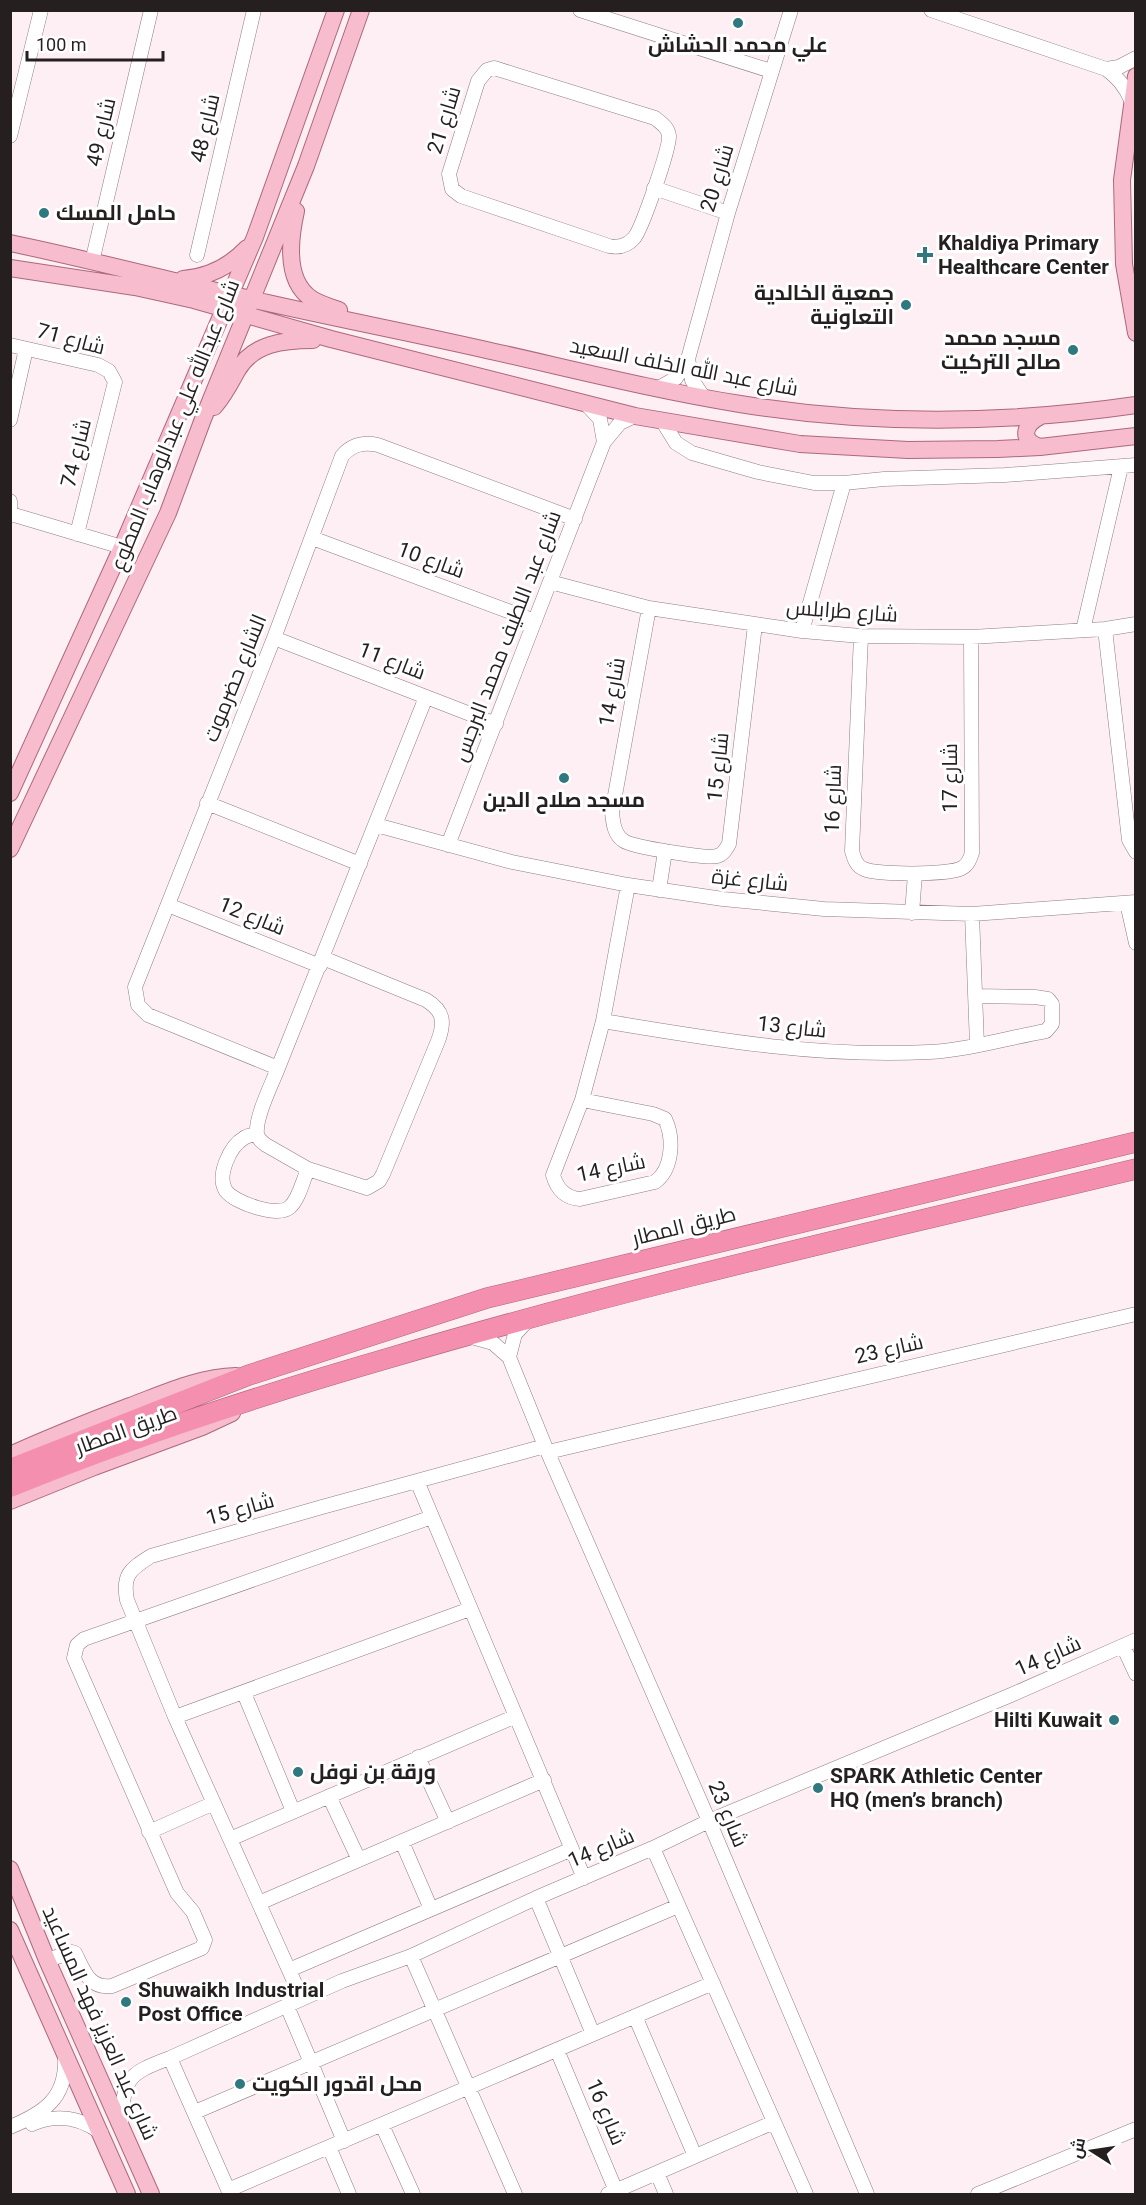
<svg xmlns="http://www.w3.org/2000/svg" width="1146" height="2205" font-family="Roboto,Cairo,sans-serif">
<rect width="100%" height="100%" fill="#fdeff3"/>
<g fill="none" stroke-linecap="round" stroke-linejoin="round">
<defs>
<path id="minor" d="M580,10L771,71
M931,10L1106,69C1118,78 1125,86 1131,100
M494,68L655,118C661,123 668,127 669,136C670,147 642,229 634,238C627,246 619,248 609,246L461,196L452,189L449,174L478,81L487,70Z
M1106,69L1119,67L1136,58
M10,136L41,10
M654,188L728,213
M197,255L254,10
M92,262L151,10
M10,345L98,365L109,371L115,382L77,534
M688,359L692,380L704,398
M657,389L676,378L688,359L728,213L791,10
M586,404L600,419L604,442
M10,420L26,349
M663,422L676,443L692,453L758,472L814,483H844L884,479L1005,475L1136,465
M10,501V516
M11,514L122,547
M312,538L535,621
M550,582L649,608L802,631L861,636L971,637L1105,629L1136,624
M649,608L612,812C613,822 614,835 624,841C633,847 706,859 717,856C723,855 726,849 729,844L755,625
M1105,629L1129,840L1136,852
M1083,630L1121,467
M802,631L844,483
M861,636L852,851C854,858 856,866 864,869C878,875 950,875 962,868C968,865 970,859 972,853L971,637
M274,638L496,724
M207,803L360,864
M376,825L512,862L628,885L723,899L824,909L972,914L1136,902
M448,845L604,442L620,423L635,416
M659,890L665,851
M1127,903L1136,943
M168,905L320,966
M912,913L915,874
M972,914L977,1045
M323,958L426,1000C444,1011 445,1022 438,1041L383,1174L379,1181L367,1188L308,1169L266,1145C262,1142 258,1139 257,1134C255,1117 272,1084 278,1068L426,697
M603,1021C711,1039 820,1058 929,1052C967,1050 1008,1038 1046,1031L1052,1024V1004L1048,999L1035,997L976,996
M278,1068L148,1015L138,1005L135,987L274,638L342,456C352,444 364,442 378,445L575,519
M582,1100L653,1114L665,1119C674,1138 673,1169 655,1182L580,1199C565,1198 557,1189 553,1175L582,1100L603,1021L628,885
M257,1134C253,1135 248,1135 244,1138C230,1146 216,1176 226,1191C235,1203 278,1218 290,1207C299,1199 303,1180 308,1169
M468,1336L493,1343L509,1357L545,1446L709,1821L867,2194
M509,1357L515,1334L530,1318
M548,1452L1136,1314
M417,1481L584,1878
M1123,1646L1136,1674
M244,1693L293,1811
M175,1717L470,1609
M418,1757L448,1822
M329,1796L359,1860
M149,1832L214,1803
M230,1839L516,1716
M402,1842L431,1909
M653,1848L806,2194
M536,1898L593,2034
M259,1903L544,1780
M411,1956L515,2194
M47,1960L72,1952L75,1953C84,1971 89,1989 112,1986L202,1948L205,1940L193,1912L177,1893L74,1658L77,1645L84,1639L432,1517
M289,1970L572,1849
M302,1999L175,1717L127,1600C122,1574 131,1569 151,1556L322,1507L545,1446
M287,2006L344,2141
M635,2016L695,2156
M557,2050L616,2191
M170,2058L230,2194
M195,2112L678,1906
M32,2124C56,2114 80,2117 101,2133
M121,2125C124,2079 126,2074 170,2058L342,1981L411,1956L536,1898L653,1848L709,1821L1011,1695L1136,1640
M382,2125L413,2194
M10,2127C44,2113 67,2098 65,2057
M329,2147L349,2194
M657,2173L666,2194
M228,2190L713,1983
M608,2194L774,2122
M978,2194L1136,2129"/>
<path id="major" d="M1136,76L1122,180L1124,264L1136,333
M296,211C290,238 284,281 312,299C320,304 330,307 339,310
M10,243C97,261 182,284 268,303C339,319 411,333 482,349C568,368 653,390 740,404C870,425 1005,424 1136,405
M10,268L135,287L194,300L331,339L635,416L800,444L908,450L998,449L1040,447L1136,436
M183,279C209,277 230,266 247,248
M214,407C224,396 230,384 237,371C253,343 284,340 313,340
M1040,447C1019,440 1024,424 1041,416
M10,793L122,547L255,237L336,10
M10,849L168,513L203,419L306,166L361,10
M10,1455C50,1437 90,1421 130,1406C165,1393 199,1377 236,1376
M10,1501L94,1467L202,1427L232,1413
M10,1869L47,1960L151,2194
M10,1930L127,2194"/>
<path id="highway" d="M10,1469L249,1375L487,1298L1136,1142
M10,1487C134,1436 261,1395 389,1358C635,1285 886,1229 1136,1169"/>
</defs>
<use href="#minor" stroke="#8e7e82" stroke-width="15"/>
<use href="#major" stroke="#ac687d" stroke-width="18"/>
<use href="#highway" stroke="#ac687d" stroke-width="21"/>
<use href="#minor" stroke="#fff" stroke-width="14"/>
<use href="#major" stroke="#f8bccf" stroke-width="16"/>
<use href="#highway" stroke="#f48faf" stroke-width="20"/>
</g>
<g fill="#2f7880" stroke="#fff" stroke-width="2">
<circle cx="738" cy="23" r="6"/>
<circle cx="44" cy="213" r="6"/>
<path d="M922 246h6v6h6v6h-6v6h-6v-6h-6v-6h6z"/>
<circle cx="906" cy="305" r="6"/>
<circle cx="1073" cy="350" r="6"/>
<circle cx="564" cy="778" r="6"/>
<circle cx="1114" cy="1720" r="6"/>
<circle cx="298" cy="1772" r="6"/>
<circle cx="818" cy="1788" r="6"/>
<circle cx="126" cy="2002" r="6"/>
<circle cx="240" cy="2084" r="6"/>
</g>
<g text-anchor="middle" stroke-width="6" stroke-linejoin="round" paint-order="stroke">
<g font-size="21" font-weight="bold" fill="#251f20" stroke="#fff" text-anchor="start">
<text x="738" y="52" text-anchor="middle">علي محمد الحشاش</text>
<text x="56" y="220">حامل المسك</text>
<text x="938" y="250">Khaldiya Primary<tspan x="938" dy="24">Healthcare Center</tspan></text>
<text x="894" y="300" text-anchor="end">جمعية الخالدية<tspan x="894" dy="24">التعاونية</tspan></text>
<text x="1061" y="345" text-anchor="end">مسجد محمد<tspan x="1061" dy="24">صالح التركيت</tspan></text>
<text x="564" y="807" text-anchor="middle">مسجد صلاح الدين</text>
<text x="1102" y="1727" text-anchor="end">Hilti Kuwait</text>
<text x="310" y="1779">ورقة بن نوفل</text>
<text x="830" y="1783">SPARK Athletic Center<tspan x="830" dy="24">HQ (men’s branch)</tspan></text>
<text x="138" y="1997">Shuwaikh Industrial<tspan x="138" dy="24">Post Office</tspan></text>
<text x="252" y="2091">محل اقدور الكويت</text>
</g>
<g font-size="21" fill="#251f20" stroke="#fff">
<text transform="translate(444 120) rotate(-73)" y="7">شارع 21</text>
<text transform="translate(205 128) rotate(-77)" y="7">شارع 48</text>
<text transform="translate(101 132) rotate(-77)" y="7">شارع 49</text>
<text transform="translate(717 178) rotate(-73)" y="7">شارع 20</text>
<text transform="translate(71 339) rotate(15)" y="7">شارع 71</text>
<text transform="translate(684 367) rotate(11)" y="7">شارع عبد الله الخلف السعيد</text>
<text transform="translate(175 425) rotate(-68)" y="7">شارع عبدالله علي عبدالوهاب المطوع</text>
<text transform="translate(76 453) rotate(-76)" y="7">شارع 74</text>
<text transform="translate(431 560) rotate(20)" y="7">شارع 10</text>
<text transform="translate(842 611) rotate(4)" y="7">شارع طرابلس</text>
<text transform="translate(507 636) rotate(-69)" y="7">شارع عبد اللطيف محمد البرجس</text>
<text transform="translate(392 661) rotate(21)" y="7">شارع 11</text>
<text transform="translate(235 678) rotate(-68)" y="7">الشارع حضرموت</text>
<text transform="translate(612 692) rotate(-80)" y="7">شارع 14</text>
<text transform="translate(718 767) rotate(-84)" y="7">شارع 15</text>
<text transform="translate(950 778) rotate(-90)" y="7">شارع 17</text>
<text transform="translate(833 799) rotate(-88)" y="7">شارع 16</text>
<text transform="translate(750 880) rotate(6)" y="7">شارع غزة</text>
<text transform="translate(252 916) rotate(22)" y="7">شارع 12</text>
<text transform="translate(792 1027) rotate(6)" y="7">شارع 13</text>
<text transform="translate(611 1168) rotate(-12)" y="7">شارع 14</text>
<text transform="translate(684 1226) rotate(-14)" y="7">طريق المطار</text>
<text transform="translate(889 1349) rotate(-13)" y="7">شارع 23</text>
<text transform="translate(126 1430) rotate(-20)" y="7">طريق المطار</text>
<text transform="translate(240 1509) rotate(-16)" y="7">شارع 15</text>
<text transform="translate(1048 1656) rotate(-24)" y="7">شارع 14</text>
<text transform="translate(728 1814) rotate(67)" y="7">شارع 23</text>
<text transform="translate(601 1848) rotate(-23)" y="7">شارع 14</text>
<text transform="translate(100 2023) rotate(66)" y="7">شارع عبد العزيز فهد المساعيد</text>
<text transform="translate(606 2112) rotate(67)" y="7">شارع 16</text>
</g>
</g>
<rect width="1146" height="2205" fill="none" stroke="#251f20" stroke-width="24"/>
<g transform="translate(1092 2151) rotate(282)" stroke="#ffffff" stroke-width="4.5" paint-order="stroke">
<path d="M0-4.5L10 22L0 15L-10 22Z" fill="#251f20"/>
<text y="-9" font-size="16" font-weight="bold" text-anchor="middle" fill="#251f20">ش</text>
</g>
<path d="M27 51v9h136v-9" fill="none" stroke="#251f20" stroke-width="3"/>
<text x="36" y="51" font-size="18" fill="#251f20" stroke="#ffffff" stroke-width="4.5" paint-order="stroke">100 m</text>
</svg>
